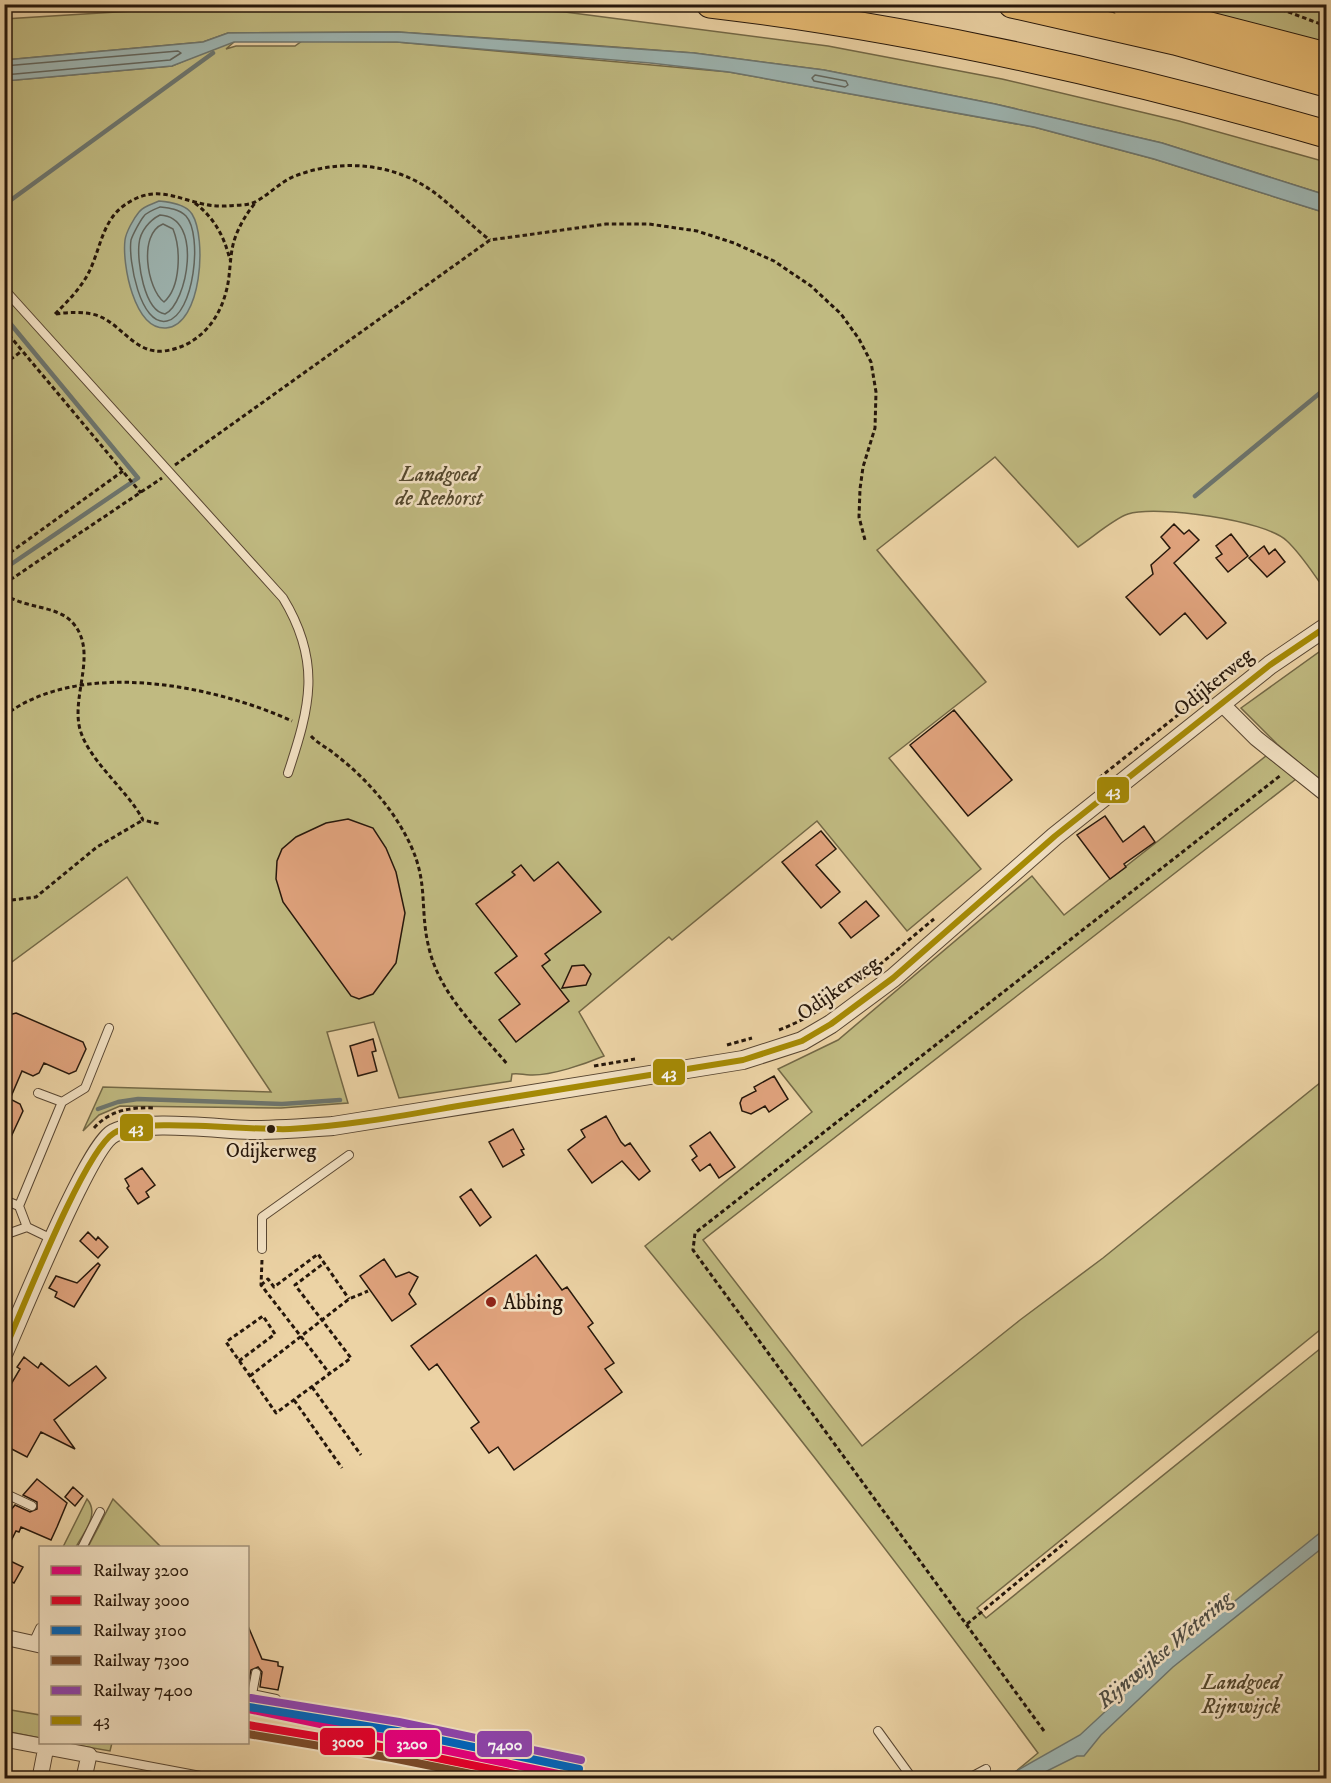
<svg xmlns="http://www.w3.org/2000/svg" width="1331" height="1783" font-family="'IM FELL DW Pica',serif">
<rect width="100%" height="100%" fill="#ecd3a5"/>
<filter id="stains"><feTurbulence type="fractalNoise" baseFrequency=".00333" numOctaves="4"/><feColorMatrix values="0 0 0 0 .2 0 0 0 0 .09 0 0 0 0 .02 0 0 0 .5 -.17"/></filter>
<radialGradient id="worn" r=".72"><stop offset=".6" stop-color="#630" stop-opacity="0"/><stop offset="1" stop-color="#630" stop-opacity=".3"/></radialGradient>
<path fill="#c0ba81" stroke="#736846" stroke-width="1.5" d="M229,5H407L565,12L828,46L1002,79L1179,121L1326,162V195L1162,143L995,104L824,70L694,53L562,43L398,32L228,33L203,42L5,60L4,19Z
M1168,5H1326V46Z
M302,41L397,42L729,72L1034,127L1154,159L1326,213V591C1314,575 1302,555 1287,541C1266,520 1156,505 1128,514C1113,519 1092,538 1078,547L995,457L877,550L986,682L889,758L981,869L907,931L817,821L672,940L669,937L579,1012L604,1056C585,1064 551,1076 530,1075C523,1075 520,1073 512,1074L511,1081L399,1098L374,1022L327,1032L348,1103L281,1108L120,1106L99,1115L83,1131L103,1087L271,1092L127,877L5,967L4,81L172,66L229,42H234L226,49L236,46H295Z
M1326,647V785L1277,744L1241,708Z
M1266,756L1296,779L703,1240L862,1446L1020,1320L1103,1258L1326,1078V1325L977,1608L986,1618L1326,1344V1778H1008L1038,1753C911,1580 781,1411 645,1246L812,1112L778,1069L838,1040L1032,876L1064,915Z
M87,1499C100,1514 84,1532 76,1547H63Z
M113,1499L161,1547H88Z
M5,1709L40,1715V1738L5,1731Z
M64,1743L112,1742V1743L110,1751Z"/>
<path fill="#9db5b2" stroke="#6d766f" stroke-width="1.5" d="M398,32L694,53L824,70L995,104L1162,143L1326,195V213L1154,159L1034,127L729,72L650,63L397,42H234L172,66L5,81V60L203,42L228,33Z
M159,201C170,202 186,204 192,214C207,238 202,325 166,328C134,330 122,264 125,240C126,232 134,218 139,212C143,206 153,204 159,201Z
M1326,1528V1545L1173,1667L1101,1735L1084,1756H1077L1033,1778H1004L1080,1735L1160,1661Z"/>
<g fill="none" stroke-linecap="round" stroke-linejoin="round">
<path stroke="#62665e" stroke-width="1.5" d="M4,66L178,51L181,53L170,60L4,75
M815,75L846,81L848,85L845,87L814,81L812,78Z
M160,207C169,208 179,209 186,216C203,235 194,315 167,321C140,327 128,259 131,240C133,234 140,221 144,216C147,212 155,209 160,207Z
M160,215C204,217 187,304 165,314C144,311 137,261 139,244C140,231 150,220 160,215Z
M163,224L173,229C181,249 181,287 164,302C147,289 138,234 163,224Z"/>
<path stroke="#6d766f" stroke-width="4.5" d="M4,205L213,53
M4,316L138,478L4,569
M1195,496L1326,388
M98,1109L118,1102L138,1099L282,1104L340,1100"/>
</g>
<path fill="#e0a37d" stroke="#26170b" stroke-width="1.5" d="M1174,524L1184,534L1189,530L1199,540L1174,563L1226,623L1207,639L1185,613L1160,635L1126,597L1153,574L1151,565L1170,548L1161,537Z
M1231,534L1248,556L1228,572L1216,558L1222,554L1216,546Z
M1264,546L1269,554L1275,549L1285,562L1267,577L1249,558Z
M954,710L1012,780L968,816L910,745Z
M1105,816L1123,842L1144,826L1155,842L1124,864L1126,867L1110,879L1077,835Z
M348,819L373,828L386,848L396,872L405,913L396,963L373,994L359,999L351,996L283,902L276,879L277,861L282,849L296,837L326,823Z
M821,831L836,849L816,865L840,892L821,908L782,862Z
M558,862L601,912L545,954L550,960L542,966L569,1001L516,1042L499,1020L520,1004L495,973L517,956L476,904L515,875L512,872L521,865L534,881Z
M866,901L879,916L851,938L839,923Z
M584,965L591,974L586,985L562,988L572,966Z
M16,1013L83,1042L86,1049L76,1071L69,1074L44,1063L39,1073L33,1076L22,1071L10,1099L20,1104L23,1111L4,1152V1026L9,1015Z
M373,1039L376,1051L372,1052L377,1071L358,1076L350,1046Z
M774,1076L788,1099L769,1112L765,1106L751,1114L742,1111L740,1103L742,1098L756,1091L754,1087Z
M606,1116L621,1142L625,1146L630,1143L650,1171L639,1180L622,1161L592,1183L568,1150L585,1137L581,1130Z
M513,1129L524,1149L521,1150L524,1155L503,1167L489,1142Z
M710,1132L735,1167L719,1178L710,1164L700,1171L692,1160L697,1156L690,1146Z
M142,1168L155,1185L146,1192L149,1197L138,1204L127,1188L129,1186L125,1179Z
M471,1189L491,1217L480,1226L460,1197Z
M88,1232L96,1240L98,1237L108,1247L98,1258L80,1241Z
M536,1255L562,1290L567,1287L593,1323L588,1327L614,1363L605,1369L622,1392L514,1470L498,1447L489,1453L471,1428L479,1422L437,1364L429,1370L411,1346Z
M384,1259L396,1277L409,1272L418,1277L409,1294L416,1304L392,1321L360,1276Z
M98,1263L100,1265L74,1307L55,1297L57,1292L49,1288L56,1276L77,1283Z
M24,1357L38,1368L41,1363L69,1386L96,1366L106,1378L54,1420L75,1449L41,1432L27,1457L4,1445V1396L20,1369L17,1367Z
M37,1479L67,1503L57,1527L51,1540L21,1527L19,1532L16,1531L4,1555V1518L15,1505L30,1512L37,1509V1502L23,1495Z
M73,1487L83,1496L75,1506L65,1497Z
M4,1558L23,1567L14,1583L4,1578Z
M248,1626L262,1659L278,1662V1666L283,1667L278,1690L260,1687L262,1672L258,1667L251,1670L248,1684Z"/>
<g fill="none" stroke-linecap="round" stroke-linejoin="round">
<defs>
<path id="service" d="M4,289L283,598C322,662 310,707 288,773
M4,986L7,985
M62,1102L85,1088L109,1028
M4,1200L19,1206
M27,1227L52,1239
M7,1234L27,1227L19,1206L62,1102L38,1093
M262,1249V1217L349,1155
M4,1493L32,1506
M82,1548L100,1512
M33,1643L40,1628
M248,1693L276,1699
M252,1694L256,1673
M878,1731L912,1778
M89,1755L211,1778
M969,1778L986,1769"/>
<path id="minor" d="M1222,704L1256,738L1326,794
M4,1637L40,1645
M4,1739L89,1755L84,1778
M40,1778L46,1747"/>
<path id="tertiary" d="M4,1352C20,1317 89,1144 114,1133C143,1119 216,1129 250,1130C278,1130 305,1128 333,1126L743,1060L802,1041L831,1024L893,978L1055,836L1270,665L1326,627"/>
<path id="motorway" d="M710,4C920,29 1124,76 1326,134
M1012,4L1175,41L1326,83
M1125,4L1326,56"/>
</defs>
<use href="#service" stroke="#584632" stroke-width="10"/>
<use href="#minor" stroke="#584632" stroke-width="17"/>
<use href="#tertiary" stroke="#584632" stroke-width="20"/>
<use href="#motorway" stroke="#26170b" stroke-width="29"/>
<path stroke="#26170b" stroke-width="3" stroke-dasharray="4.5 3" stroke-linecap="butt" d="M1267,4L1326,26
M195,203C215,219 224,236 230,260
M55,314C68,301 81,288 89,272C100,250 102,223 122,207C161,177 185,208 226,206C236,205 249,206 257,201C271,193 280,182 295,176C336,160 385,162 423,185C448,200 467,223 490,240
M56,314C69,312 88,311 101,317C123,327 136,354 164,351C196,347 218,323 226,292C231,275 229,255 235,238C240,224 247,213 256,202
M4,329L141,493
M4,364L22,351
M175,465L490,240L606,224H649L697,231L734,243L774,261L811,286L841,314L859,339L871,362L876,392L875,428L863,467L860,489L859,517L865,540
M4,557L123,471
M4,584L162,478
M4,594C26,609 56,605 72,622C98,650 73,691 79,725C85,758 127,789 143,820L160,824
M4,716C79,658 213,685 292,721
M311,736C318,744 328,748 336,755C367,779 395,811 411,846C428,883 420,908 428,944C438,993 477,1028 508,1065
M1099,778L1208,691
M4,901L36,897L97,847L143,820
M779,1030C835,1009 888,956 934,919
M727,1045L752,1038
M594,1066L635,1059
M94,1128C110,1110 131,1107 154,1108
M262,1260L261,1285L330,1374
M261,1285L268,1279L274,1287L318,1254L349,1299
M239,1361L275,1334L263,1316L226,1342L276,1413L351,1358L295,1285L324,1263
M250,1376L349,1299L368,1291
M312,1387L361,1455
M294,1400L342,1468
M967,1624L1067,1541
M1044,1731L693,1250L695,1233L1281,775"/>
<use href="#service" stroke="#f3e2c4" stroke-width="8"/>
<use href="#minor" stroke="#f3e2c4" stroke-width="15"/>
<use href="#tertiary" stroke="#f3e2c4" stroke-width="18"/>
<use href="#motorway" stroke="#e6ba72" stroke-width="27"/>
<defs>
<path id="bus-1" d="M4,1351C22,1311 84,1151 114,1133C140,1117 252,1131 290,1129C350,1126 410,1114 470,1104C561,1089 652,1075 743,1060L802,1041L831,1024L893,978L1055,836L1270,665L1326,627"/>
</defs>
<use href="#bus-1" stroke="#f3e2c4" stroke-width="10"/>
<use href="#bus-1" stroke="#a68b04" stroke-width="6"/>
<defs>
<path id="rail-1" d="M248,1709L577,1778"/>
<path id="rail-2" d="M248,1725L393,1749L535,1778"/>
<path id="rail-3" d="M249,1707L397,1731L579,1769"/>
<path id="rail-4" d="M248,1734L392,1758L491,1778"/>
<path id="rail-5" d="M251,1698L399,1722L581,1760"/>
</defs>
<use href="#rail-1" stroke="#f3e2c4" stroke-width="12"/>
<use href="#rail-2" stroke="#f3e2c4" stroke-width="12"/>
<use href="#rail-3" stroke="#f3e2c4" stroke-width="12"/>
<use href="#rail-4" stroke="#f3e2c4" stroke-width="12"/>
<use href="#rail-5" stroke="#f3e2c4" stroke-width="12"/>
<use href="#rail-1" stroke="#e5007d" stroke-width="8"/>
<use href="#rail-2" stroke="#e4002b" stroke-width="8"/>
<use href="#rail-3" stroke="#0065bd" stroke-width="8"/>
<use href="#rail-4" stroke="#7a4b2a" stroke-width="8"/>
<use href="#rail-5" stroke="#8e44ad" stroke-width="8"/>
</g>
<circle fill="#26170b" stroke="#f3e2c4" stroke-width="2" cx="271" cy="1129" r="5"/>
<circle fill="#8f2418" stroke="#f3e2c4" stroke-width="2" cx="491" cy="1302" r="6"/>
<g text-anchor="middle" stroke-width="5" stroke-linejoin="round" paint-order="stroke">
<g font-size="20" fill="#26170b" stroke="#f3e2c4">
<text x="271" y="1157">Odijkerweg</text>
</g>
<g font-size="21" font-style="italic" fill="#54482e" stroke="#f3e2c4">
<text x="439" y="481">Landgoed<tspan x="439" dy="24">de Reehorst</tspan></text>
<text x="1241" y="1689">Landgoed<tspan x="1241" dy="24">Rijnwijck</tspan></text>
</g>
<g font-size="21" fill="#26170b" stroke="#f3e2c4">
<text transform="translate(1213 682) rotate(-39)" y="7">Odijkerweg</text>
<text transform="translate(838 988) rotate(-35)" y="7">Odijkerweg</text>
</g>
<g font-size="21" fill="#26170b" stroke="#f3e2c4" text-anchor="start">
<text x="503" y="1309">Abbing</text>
</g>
<g font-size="22" font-style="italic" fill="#504e45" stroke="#f3e2c4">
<text transform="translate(1164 1649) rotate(-40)" y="8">Rijnwijkse Wetering</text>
</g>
</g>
<g stroke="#f3e2c4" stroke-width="2">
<rect x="1096" y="776" width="34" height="28" rx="6" fill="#a68b04"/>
<rect x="652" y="1058" width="34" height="28" rx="6" fill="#a68b04"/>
<rect x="119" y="1113" width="35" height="29" rx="6" fill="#a68b04"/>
<rect x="319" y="1727" width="57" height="29" rx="6" fill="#e4002b"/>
<rect x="384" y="1729" width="57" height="29" rx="6" fill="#e5007d"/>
<rect x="476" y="1730" width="57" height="28" rx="6" fill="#8e44ad"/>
</g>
<g font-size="16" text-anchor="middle" font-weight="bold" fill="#fff">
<text x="1113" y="796">43</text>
<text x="669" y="1078">43</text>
<text x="136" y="1133">43</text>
<text x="348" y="1747">3000</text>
<text x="412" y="1749">3200</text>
<text x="505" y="1750">7400</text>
</g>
<rect width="1331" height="1783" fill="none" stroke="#ecd3a5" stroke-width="24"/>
<rect x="6" y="6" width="1319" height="1771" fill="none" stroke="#26170b" stroke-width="3"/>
<rect x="12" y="12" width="1307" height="1759" fill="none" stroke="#26170b" stroke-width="1.5"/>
<rect x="39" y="1546" width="210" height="198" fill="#f3e2c4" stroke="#a1917a" stroke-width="1.5"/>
<rect x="51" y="1566" width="30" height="9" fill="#e5007d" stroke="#a1917a" stroke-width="1.5"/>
<text x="93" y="1576" font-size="18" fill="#26170b">Railway 3200</text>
<rect x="51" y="1596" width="30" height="9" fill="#e4002b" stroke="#a1917a" stroke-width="1.5"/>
<text x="93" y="1606" font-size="18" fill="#26170b">Railway 3000</text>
<rect x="51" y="1626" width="30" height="9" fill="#0065bd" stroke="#a1917a" stroke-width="1.5"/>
<text x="93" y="1636" font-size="18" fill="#26170b">Railway 3100</text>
<rect x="51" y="1656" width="30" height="9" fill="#7a4b2a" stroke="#a1917a" stroke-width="1.5"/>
<text x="93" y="1666" font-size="18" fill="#26170b">Railway 7300</text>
<rect x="51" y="1686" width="30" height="9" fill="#8e44ad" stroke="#a1917a" stroke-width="1.5"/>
<text x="93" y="1696" font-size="18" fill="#26170b">Railway 7400</text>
<rect x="51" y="1716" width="30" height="9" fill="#a68b04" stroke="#a1917a" stroke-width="1.5"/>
<text x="93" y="1726" font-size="18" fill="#26170b">43</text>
<rect width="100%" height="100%" filter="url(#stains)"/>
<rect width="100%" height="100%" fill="url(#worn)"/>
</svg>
